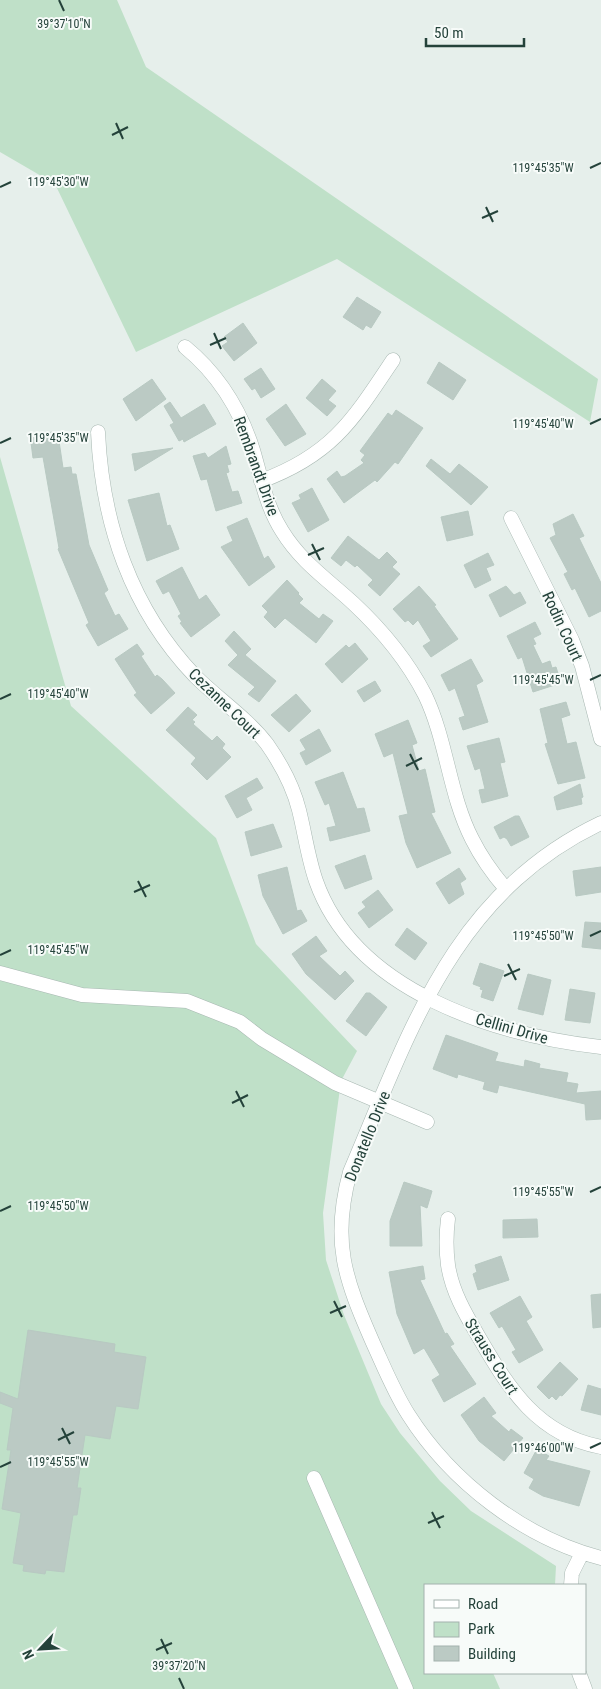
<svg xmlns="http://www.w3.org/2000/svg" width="601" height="1689" font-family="'Roboto Condensed',sans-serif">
<rect width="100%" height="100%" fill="#e6efeb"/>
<path fill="#bfe0c8" d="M0,0H117L146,67L598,379L590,422L337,259L136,352L55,184L0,152Z
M0,457L71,706L216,838L256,944L357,1051L341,1081L323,1213L326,1260L344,1315L381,1404L400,1433L440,1481L471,1511L556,1566L555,1585H425V1673H493L500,1689H0Z"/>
<path fill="#bbcac4" stroke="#b8c9c2" d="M357,297L381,312L371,328L366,325L363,330L343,317Z
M243,323L257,343L234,361L222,346L228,342L224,337Z
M439,362L466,380L453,400L427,383Z
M261,368L275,389L261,398L255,388L252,390L244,379Z
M152,379L166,399L136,421L123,399Z
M322,379L336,391L328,400L336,406L327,416L306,398Z
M170,402L181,418L204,404L216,424L184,442L183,439L179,441L170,425L174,423L164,406Z
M286,404L306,434L285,446L266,419Z
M396,410L423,428L398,464L395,462L377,482L375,480L344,503L327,479L337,471L341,477L345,476L364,463L361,460L365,455L360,451L388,413L392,416Z
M53,432L54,442L59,441L63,468L71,467L72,474H76L89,545L108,590L104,593L115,616L119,614L128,629L98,646L86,625L89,623L58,549L59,548L43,457L33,458L30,435Z
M226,446L231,464L227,465L229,472L226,473L232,492L238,491L242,503L216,511L207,479L201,480L193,456L205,453L208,458Z
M173,448L135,471L132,454Z
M431,459L450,474L459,464L488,487L471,505L426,466Z
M312,488L329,520L308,532L292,503L301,499L299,495Z
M159,493L167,526L170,525L179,549L147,561L128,500Z
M468,511L473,535L447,541L441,517Z
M573,514L584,536L579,538L601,583V611L589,617L575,588L572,590L564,574L568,572L550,538L556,535L553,524Z
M247,518L264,559L268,556L275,567L249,586L221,547L233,541L227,527Z
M348,536L379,560L387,552L397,562L392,567L400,574L380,596L368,585L373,580L357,565L355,567L346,560L341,566L331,558Z
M488,553L494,565L486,568L491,580L475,588L464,565Z
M182,567L199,600L206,595L220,615L191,637L180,623L182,622L178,616L181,614L169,591L163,594L156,581Z
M287,580L299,593L298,594L303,599L299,603L319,619L323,614L333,621L316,643L285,618L275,628L264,617L268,612L262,606Z
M419,586L436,605L434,606L458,639L431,657L423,646L431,641L418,620L413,625L408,620L405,622L393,609Z
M506,586L514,595L520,592L526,603L500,617L489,595Z
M535,622L541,634L533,638L536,644L533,645L542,664L550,661L552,668L556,667L561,683L533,692L522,657L518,659L507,636Z
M234,631L251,649L245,655L276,681L259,702L248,694L255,687L228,665L238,655L225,641Z
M355,643L368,659L342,683L325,664L346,645L349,648Z
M137,644L144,654L141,656L155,677L157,675L162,679L175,693L151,714L134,695L137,693L115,659Z
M471,659L483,681L476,685L488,722L463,730L459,718L465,716L455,688L449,691L441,675Z
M375,681L381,691L364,702L357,691Z
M296,694L311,711L289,732L271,715Z
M566,702L570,715L561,718L567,744L576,742L585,778L558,784L545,744L548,743L540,709Z
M188,707L197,715L192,720L195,722L193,724L212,741L217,736L225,744L222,748L231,757L207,780L191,764L196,758L166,730Z
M408,720L417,743L412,745L419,771L425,769L428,782L435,812L431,813L451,853L417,868L406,843L399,816L408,814L393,753L384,757L375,734Z
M319,729L331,751L306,765L300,753L306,750L300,740Z
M499,738L505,762L500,763L508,796L482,803L479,790L485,789L480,768L475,770L467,746Z
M343,772L357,809L364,808L370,831L330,841L327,828L336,826L329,803L325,805L315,782Z
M257,778L263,788L246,798L252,810L237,818L225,796Z
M580,784L583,797L581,798L582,804L557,810L554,797Z
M515,816H519L529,837L511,846L507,839L504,837L500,839L494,827Z
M273,824L282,847L251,856L245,832Z
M365,855L372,879L345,889L335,866Z
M287,867L297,911L301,910L307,921L283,934L263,896L258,875Z
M601,867V892L576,896L573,871Z
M459,868L466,879L460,883L464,894L449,904L436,883Z
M378,890L393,910L369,928L358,913L366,907L362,902Z
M585,922L601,923V949L582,947Z
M407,928L427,943L415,960L395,945Z
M316,936L327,951L319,956L340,976L345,971L354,981L335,1000L306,974L292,954Z
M480,963L504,971L493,1001L481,997L483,990L480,989L481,987L473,984Z
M528,974L551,980L543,1015L518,1009Z
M570,989L595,993L590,1023L565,1020Z
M366,993H370L387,1007L366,1036L346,1021Z
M446,1035L498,1053L495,1061L524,1067L525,1060L540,1064L539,1068L568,1073L566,1082L578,1084L576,1093L601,1091V1119L586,1120L585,1104L499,1085L497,1093L483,1089L485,1082L458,1074L457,1078L433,1069Z
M404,1182L432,1191L427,1208L420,1205L422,1246H390V1221Z
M537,1219L538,1237L503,1238V1220Z
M501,1256L509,1280L478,1290L473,1274L477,1272L475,1265Z
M423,1266L425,1279L420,1280L445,1334L447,1333L454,1344L450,1346L476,1384L444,1402L432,1380L440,1375L424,1348L414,1354L397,1314L389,1272Z
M601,1294V1327L593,1328L591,1295Z
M520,1296L532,1317L526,1321L543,1350L519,1363L512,1352L516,1350L502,1326L499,1328L490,1313Z
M28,1330L115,1344L114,1352L146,1357L138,1409L116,1406L110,1439L85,1435L77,1488H81L77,1515H73L64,1572L46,1570L45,1574L23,1571L24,1565L13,1563L21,1513L2,1509L11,1450H7L13,1408L0,1403V1392L18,1399Z
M560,1362L578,1379L562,1396L560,1395L556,1400L552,1396L549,1399L537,1387Z
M588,1385L601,1389V1415L581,1410Z
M484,1397L496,1413L491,1416L509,1432L511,1429L523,1438L504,1461L479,1441L461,1415Z
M537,1449L549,1456L546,1460L590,1471L579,1506L543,1496L529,1488L534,1479L524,1473Z"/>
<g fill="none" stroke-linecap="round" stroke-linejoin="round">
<defs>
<path id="minor" d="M185,347C218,374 240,409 253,450C261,477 266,506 282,531C301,562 327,579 353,603C382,630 407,660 425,695C447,741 449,794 472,839C481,857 493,874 506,889
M98,432C102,523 131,609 195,676C218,699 247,718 267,744C281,764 293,786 299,810C305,834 308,858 316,881C355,992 496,1035 601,1047
M261,481C332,455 353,420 393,360
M511,518L572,640L582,666L601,739
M601,823C452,894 410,1032 350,1172C331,1242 345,1279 373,1343C384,1367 394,1392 408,1414C451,1482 524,1538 601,1558
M0,973L82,995L187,1001L240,1022L262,1039L335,1083L427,1122
M448,1219C446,1235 446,1250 448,1265C452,1292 466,1315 480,1339C509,1389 538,1435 601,1447
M314,1478L406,1689
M571,1585L572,1573L582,1553
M579,1673L585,1689"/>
</defs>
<use href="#minor" stroke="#a8b8b2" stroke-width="15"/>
<use href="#minor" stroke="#fff" stroke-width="14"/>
</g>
<path fill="none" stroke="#24423a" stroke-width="2" d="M59,0L64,11M116,123L123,139M112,135L128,127M590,168L601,163M0,187L11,182M486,207L493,222M482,218L498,211M214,333L221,349M210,345L226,338M590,424L601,419M0,443L11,438M312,544L320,560M308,555L324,548M590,680L601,675M0,699L11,694M410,754L418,770M406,766L422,758M138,881L146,897M134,892L150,885M590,936L601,931M0,955L11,950M508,964L516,980M504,976L520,969M236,1091L244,1107M232,1103L248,1095M590,1192L601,1187M0,1211L11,1206M334,1301L342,1317M330,1313L346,1306M62,1428L70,1444M58,1440L74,1432M590,1448L601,1443M0,1467L11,1462M432,1512L440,1528M428,1523L444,1516M161,1639L168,1654M156,1650L172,1643M179,1678L184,1689"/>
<g text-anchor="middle" stroke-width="4" stroke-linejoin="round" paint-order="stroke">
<g font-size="16" fill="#24423a" stroke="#f7fbf9">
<text transform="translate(257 466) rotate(70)" y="6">Rembrandt Drive</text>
<text transform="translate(563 626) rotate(65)" y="6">Rodin Court</text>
<text transform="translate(225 703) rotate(44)" y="6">Cezanne Court</text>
<text transform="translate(512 1028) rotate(16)" y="6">Cellini Drive</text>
<text transform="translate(367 1136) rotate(-68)" y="6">Donatello Drive</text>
<text transform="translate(492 1356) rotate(58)" y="6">Strauss Court</text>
</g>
</g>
<g font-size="12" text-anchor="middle" fill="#24423a" stroke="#f7fbf9" stroke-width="4" stroke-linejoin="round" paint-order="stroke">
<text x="64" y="28">39°37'10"N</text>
<text x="543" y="172">119°45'35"W</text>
<text x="58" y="186">119°45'30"W</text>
<text x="543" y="428">119°45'40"W</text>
<text x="58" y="442">119°45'35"W</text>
<text x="543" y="684">119°45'45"W</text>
<text x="58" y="698">119°45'40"W</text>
<text x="543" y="940">119°45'50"W</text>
<text x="58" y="954">119°45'45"W</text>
<text x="543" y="1196">119°45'55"W</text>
<text x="58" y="1210">119°45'50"W</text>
<text x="543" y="1452">119°46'00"W</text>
<text x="58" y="1466">119°45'55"W</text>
<text x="179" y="1670">39°37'20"N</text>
</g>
<rect x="424" y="1584" width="162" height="90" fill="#f7fbf9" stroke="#a3b1ad"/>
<rect x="434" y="1600" width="25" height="8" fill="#ffffff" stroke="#a3b1ad"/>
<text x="468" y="1609" font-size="15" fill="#24423a">Road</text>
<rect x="434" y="1622" width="25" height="15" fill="#bfe0c8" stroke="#a3b1ad"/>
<text x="468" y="1634" font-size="15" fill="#24423a">Park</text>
<rect x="434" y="1646" width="25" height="15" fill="#bbcac4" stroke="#a3b1ad"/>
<text x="468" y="1659" font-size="15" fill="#24423a">Building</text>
<g transform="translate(40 1649) rotate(245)" stroke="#f7fbf9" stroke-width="4" paint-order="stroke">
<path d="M0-4L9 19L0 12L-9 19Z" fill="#24423a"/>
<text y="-8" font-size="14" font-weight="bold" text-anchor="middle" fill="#24423a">N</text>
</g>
<path d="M426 38v8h98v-8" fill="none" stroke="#24423a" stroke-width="2.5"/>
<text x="434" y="38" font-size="15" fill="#24423a" stroke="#f7fbf9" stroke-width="4" paint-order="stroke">50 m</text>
</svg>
